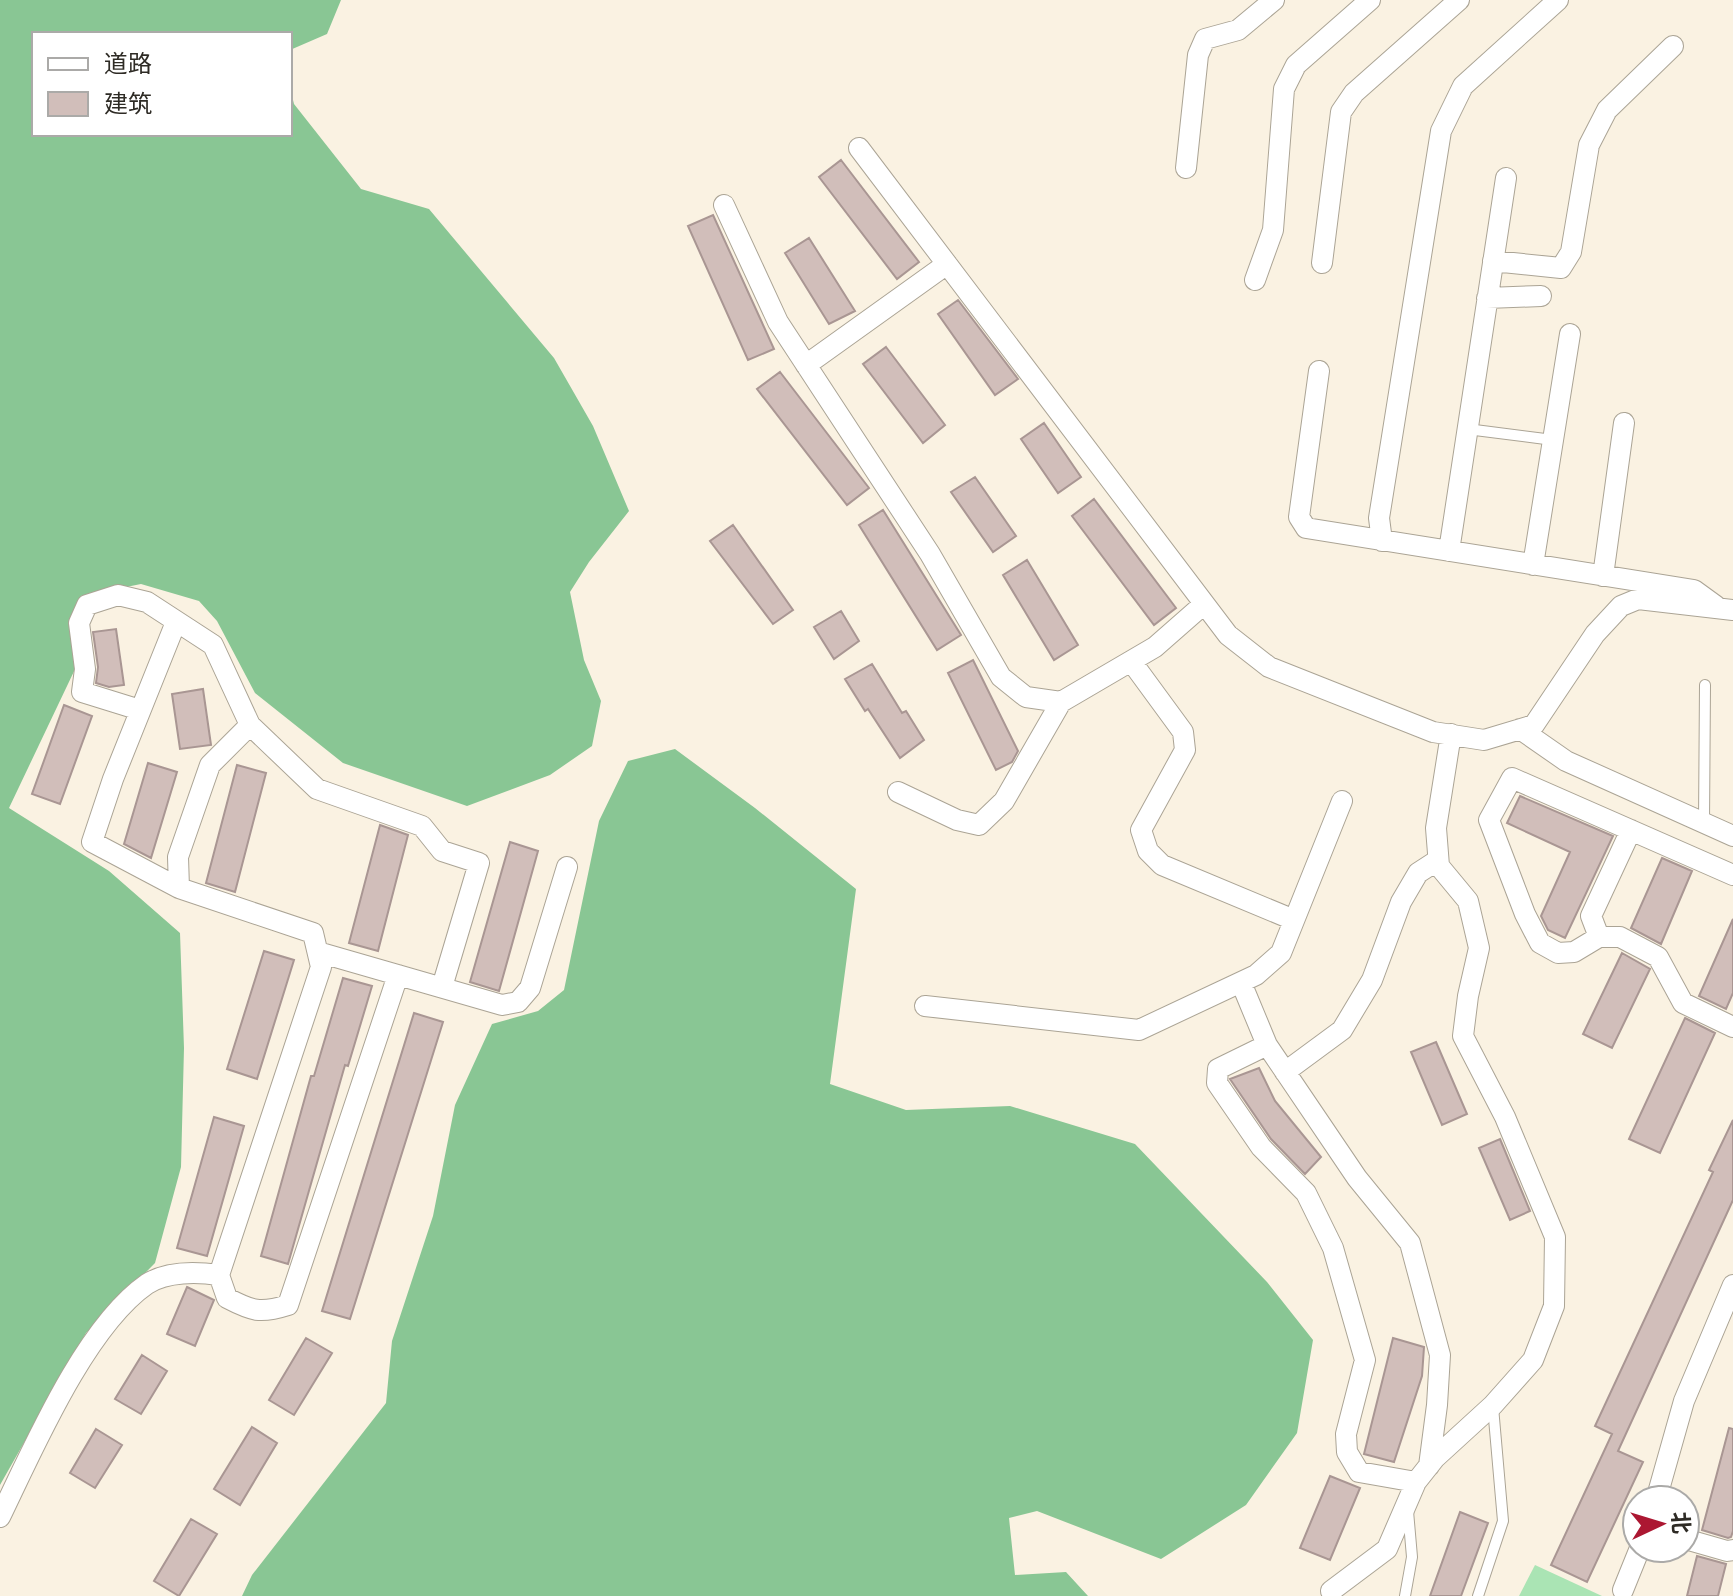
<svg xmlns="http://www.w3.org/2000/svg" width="1733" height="1596" font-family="'Public Sans','Noto Sans SC',sans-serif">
<rect width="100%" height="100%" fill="#faf2e2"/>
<path fill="#aae4b4" d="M1535,1565L1602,1596H1519Z"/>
<path fill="#89c694" d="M0,0H341L327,34L290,50V34H34V134H290V88L294,104L361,189L429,209L554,358L593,426L629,511L589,562L570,592L584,660L601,701L592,746L550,775L467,806L343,763L255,693L217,621L199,601L141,584L81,596L70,624L77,665L9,808L109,871L180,933L184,1048L181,1167L155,1263L86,1333L0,1485Z
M675,749L755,808L856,889L830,1084L906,1110L1010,1106L1135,1144L1267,1282L1313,1340L1297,1433L1246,1505L1161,1559L1037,1511L1009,1518L1015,1575L1066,1572L1088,1596H242L252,1575L386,1403L392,1341L433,1216L455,1105L492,1024L538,1011L564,990L599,821L628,761Z"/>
<path fill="#d1beba" stroke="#a99693" stroke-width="2" d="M841,160L919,262L897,279L819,177Z
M713,215L774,349L748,360L688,226Z
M809,238L855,311L829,324L785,253Z
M958,300L1018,379L995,395L938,314Z
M886,347L945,425L923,443L863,364Z
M780,372L869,488L847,505L757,389Z
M1044,423L1081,477L1058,493L1021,439Z
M975,477L1016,536L993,552L951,492Z
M1094,499L1176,608L1154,625L1072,516Z
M883,510L961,635L937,650L859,525Z
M733,525L793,610L773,624L710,541Z
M1027,560L1078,645L1054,660L1003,575Z
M841,611L859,641L834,659L814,627Z
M116,629L124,685L109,687L96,683L98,667L93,632Z
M973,660L1018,751L1012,762L996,770L948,673Z
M872,664L902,713L906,711L924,740L900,758L868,709L865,711L845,679Z
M203,689L211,745L180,749L172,694Z
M64,705L92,716L60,804L32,794Z
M148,763L177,772L151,858L124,844Z
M237,765L266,773L235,892L206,883Z
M1520,796L1613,836L1565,938L1548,930L1541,916L1570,852L1507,823Z
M380,825L408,835L378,951L349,943Z
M510,842L538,851L499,991L470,982Z
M1662,858L1692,871L1661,944L1631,928Z
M1733,919V993L1726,1009L1699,996Z
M264,951L294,960L257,1079L227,1069Z
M1622,953L1650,969L1612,1048L1583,1034Z
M343,978L372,986L348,1066L345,1065L288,1264L261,1256L311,1076H314Z
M414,1013L443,1022L350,1319L322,1311Z
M1685,1018L1715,1033L1660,1153L1629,1139Z
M1436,1042L1467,1114L1442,1125L1411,1052Z
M1259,1068L1275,1101L1321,1157L1305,1174L1271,1139L1230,1079Z
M214,1117L244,1126L207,1256L177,1248Z
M1733,1120V1200L1618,1451L1643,1462L1587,1582L1551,1565L1612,1434L1595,1426L1713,1172L1709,1170Z
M1500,1139L1530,1211L1510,1220L1479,1148Z
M187,1287L214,1300L195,1346L167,1334Z
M306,1338L332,1353L294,1415L269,1400Z
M1393,1338L1424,1347L1422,1376L1394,1462L1364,1454Z
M142,1355L167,1371L141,1414L115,1399Z
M252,1427L277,1443L240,1505L214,1489Z
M1729,1428L1733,1429V1531L1731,1537L1728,1538L1702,1530Z
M96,1429L122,1445L95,1488L70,1473Z
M1330,1476L1360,1488L1330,1560L1300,1548Z
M1460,1512L1488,1523L1461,1596H1430Z
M191,1519L217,1534L179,1596L154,1581Z
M1697,1556L1726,1564L1718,1596H1687Z"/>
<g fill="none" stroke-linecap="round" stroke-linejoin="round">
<defs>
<path id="service" d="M1467,429L1553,440
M1704,823L1705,685
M1405,1596L1412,1557L1408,1511
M1478,1596L1503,1521L1493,1407"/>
<path id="minor" d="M859,148L1228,635L1269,667L1433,732L1484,740L1534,725L1595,634L1621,606L1638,599L1733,610
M1186,168L1198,55L1205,39L1238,30L1274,0
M724,205L778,322L930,554L1001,677L1026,697L1061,702L1155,647L1204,604
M1493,261L1561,268L1571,252L1589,145L1607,110L1673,46
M1322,263L1341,112L1354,93L1459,0
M1255,280L1273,230L1284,89L1296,65L1370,0
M1487,298L1541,296
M806,365L947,264
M1319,371L1299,517L1306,528L1694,590L1716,606
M1382,541L1379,518L1441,131L1463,86L1558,0
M1449,551L1506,178
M1533,565L1570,334
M1603,576L1624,423
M176,622L113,779L92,842L179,888L313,933L321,967L219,1275L227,1298C252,1311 260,1314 288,1305L398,975
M1131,661L1183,732L1185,750L1141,830L1148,851L1162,865L1294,920
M140,710L82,692L85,669L79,623L87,605L118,595L147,602L213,645L250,725L317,789L422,826L442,851L479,863L442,987
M1520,729L1566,761L1733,836
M898,792L957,820L979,825L1004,801L1061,702
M1733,875L1512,778L1489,820L1525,914L1540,943L1558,953L1574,952L1599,937H1620L1658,957L1683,1003L1733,1027
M179,888L178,857L210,765L250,725
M1599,937L1591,916L1631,830
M318,952L502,1005L518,1002L530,988L567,867
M1245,992L1267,1045L1357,1178L1410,1243L1440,1355L1437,1405L1429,1466
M925,1006L1139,1030L1256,975L1281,953L1342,801
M1267,1045L1218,1069L1217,1083L1261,1147L1306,1193L1333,1248L1365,1360L1346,1434L1347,1452L1359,1472L1416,1482
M1285,1072L1342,1030L1372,980L1401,902L1418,873L1438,860
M1656,1500L1684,1401L1733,1285
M0,1517C33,1449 85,1327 147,1284C167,1271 198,1272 219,1275
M1685,1539L1727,1551L1733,1550
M1623,1590L1640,1548
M1331,1591L1387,1549L1416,1482L1435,1458L1493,1405L1533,1360L1554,1306L1555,1237L1505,1117L1463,1036L1468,996L1479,948L1468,901L1439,866L1436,828L1451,734"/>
</defs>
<use href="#service" stroke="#aba495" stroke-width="12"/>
<use href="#minor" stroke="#aba495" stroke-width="22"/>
<use href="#service" stroke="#fff" stroke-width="10"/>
<use href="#minor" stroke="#fff" stroke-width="20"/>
</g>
<rect x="32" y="32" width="260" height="104" fill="#ffffff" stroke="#abaaa8" stroke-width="2"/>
<rect x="48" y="58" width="40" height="12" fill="#ffffff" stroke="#abaaa8" stroke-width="2"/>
<text x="104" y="72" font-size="24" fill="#2e2b25">道路</text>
<rect x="48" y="92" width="40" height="24" fill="#d1beba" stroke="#abaaa8" stroke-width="2"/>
<text x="104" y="112" font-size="24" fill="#2e2b25">建筑</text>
<g transform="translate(1661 1524) rotate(86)"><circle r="38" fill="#ffffff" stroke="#abaaa8" stroke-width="2"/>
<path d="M0-6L14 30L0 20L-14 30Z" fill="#ac1732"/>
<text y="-12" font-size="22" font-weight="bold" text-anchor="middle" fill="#2e2b25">北</text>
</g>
</svg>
